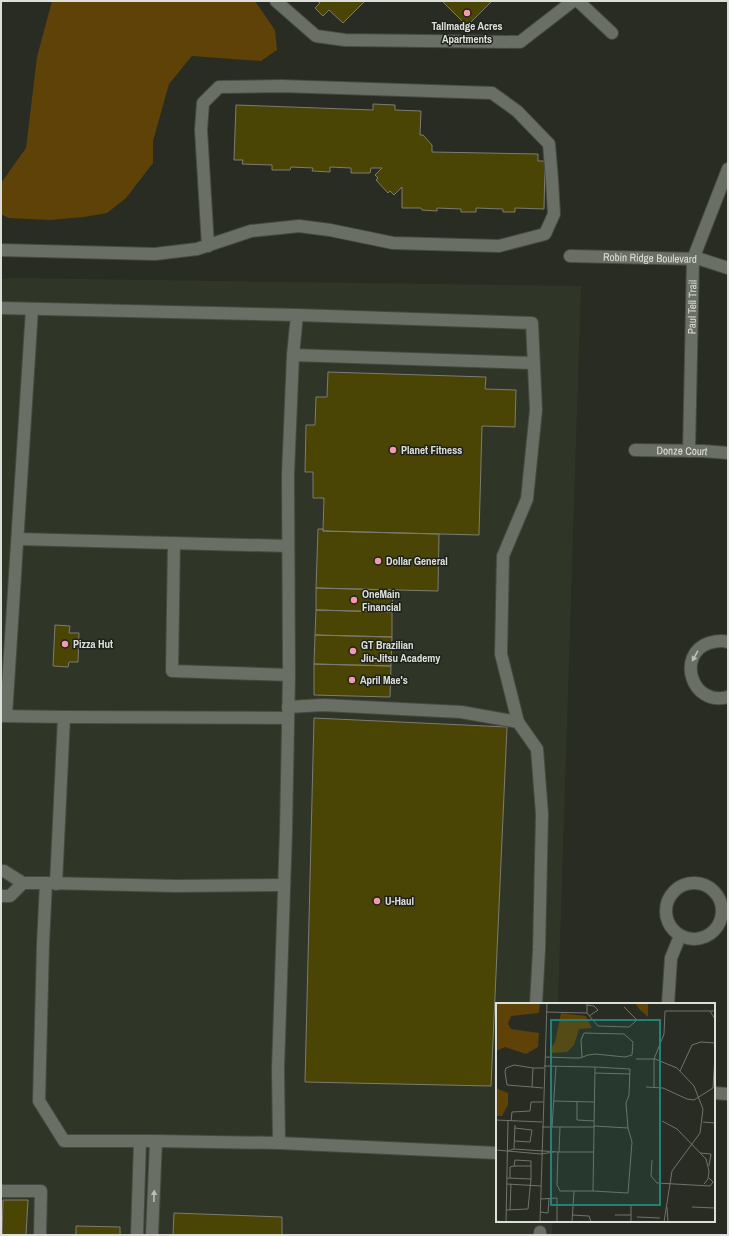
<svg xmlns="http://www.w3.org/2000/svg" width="729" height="1236" font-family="'Archivo Narrow',sans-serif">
<rect width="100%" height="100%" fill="#282c23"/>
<path fill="#2f3627" d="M15,278L581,286L558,1004H497V1221H552V1235H1V279Z"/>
<path fill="#5e4207" d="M52,1H255L275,30L277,50L261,61L192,56L169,84L153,141V163L126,198L107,213L84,217L50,220L8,218L1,214V183L26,148L37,57Z"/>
<path fill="#4a4504" stroke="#7d7c71" d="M317,1H365L343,23L329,10L323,16L315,8L320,3Z
M442,1H492L467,26Z
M373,104L395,105V110L421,111L420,135H423L432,145V152L538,154V161H545L544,209L515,208V212H503V209L476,208V212H461V209L437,208V211L422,210L421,208H402V187L394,195L390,191L388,193L376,180L378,178L375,175L382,168H371L370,173H351V168L330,167V172L312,171L313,168L291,167L290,170H272V165L242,164L243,160H234L236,105L373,110Z
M328,372L486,377L485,389L516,390L515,427L482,426L479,535L323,531L324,498H313V472H305L306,425H315L316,397H327Z
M318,529H323V531L439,534L438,591L316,588Z
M316,588L393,590L392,612L316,610Z
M316,610L392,612V637L315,635Z
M55,625L70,626L69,633H79L78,662H69L68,667L53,666Z
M315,635L392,637L391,666L314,664Z
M314,664L391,666L390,697L314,695Z
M314,718L507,727L491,1086L305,1082Z
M3,1200H28L26,1235H2Z
M174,1213L282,1217V1235H173Z
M76,1226L120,1227V1235H76Z"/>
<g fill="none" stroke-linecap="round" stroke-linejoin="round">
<defs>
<g id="minor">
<path d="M276,1L316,36L345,40L520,42L573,1"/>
<path d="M578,1L612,33"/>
<path d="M1,250L155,254L197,249L251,231L299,226L330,230L393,243L499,246L545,234L554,214L552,180L549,144L517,111L492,93L281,86L219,87L203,103L201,130L208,246"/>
<path id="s1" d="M570,256L700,259L728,268"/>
<path d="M1,308L297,315L293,355L288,474L289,675L286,831L278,1069L279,1143L156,1141H64L39,1101L43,944L46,883H23L4,871H1"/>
<path d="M297,315L532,323L536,410L527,499L503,556L501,654L518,722"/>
<path d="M293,355L533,363"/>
<path id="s2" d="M635,450L703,451L728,453"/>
<path id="s3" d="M689,451L693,259L728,169"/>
<path d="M18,539L288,546"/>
<path d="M174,543L172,671L289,675"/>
<path d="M728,642C722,640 716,641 709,643C676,654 691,707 728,697"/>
<path d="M288,707L323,705L461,712L518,722L537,749L542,814L539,950L536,1004"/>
<path d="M1,716L64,717L56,884"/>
<path d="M6,716L32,309"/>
<path d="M64,717L288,718"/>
<path d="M46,883L176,886L284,885"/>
<circle cx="694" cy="911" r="28"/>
<path d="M1,896H10L23,883"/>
<path d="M668,1004L671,958L680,936"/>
<path d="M714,1093L728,1094"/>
<path d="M279,1143L497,1153"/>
<path d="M1,1191H41L40,1235"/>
<path d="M137,1235L140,1141"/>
<path d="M152,1235L156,1141"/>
<path d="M540,1235V1232"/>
</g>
</defs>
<use href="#minor" stroke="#464a42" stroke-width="14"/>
<use href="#minor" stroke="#6a6f65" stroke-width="12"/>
</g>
<defs><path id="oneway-solid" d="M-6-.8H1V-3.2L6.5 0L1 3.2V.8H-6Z"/></defs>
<g fill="#babeb7">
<use href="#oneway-solid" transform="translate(695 656) rotate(119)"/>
<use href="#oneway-solid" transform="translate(154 1196) rotate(-88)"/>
</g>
<g fill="#f29aae" stroke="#1e221a" stroke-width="1.5">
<circle cx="467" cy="13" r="4"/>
<circle cx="393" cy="450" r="4"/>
<circle cx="378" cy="561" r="4"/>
<circle cx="354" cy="600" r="4"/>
<circle cx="65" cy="644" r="4"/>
<circle cx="353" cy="651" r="4"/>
<circle cx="352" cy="680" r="4"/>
<circle cx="377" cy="901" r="4"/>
</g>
<g text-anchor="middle" stroke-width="3" stroke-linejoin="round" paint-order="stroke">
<g font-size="11" font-weight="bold" fill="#dde0da" stroke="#1e221a" text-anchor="start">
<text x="467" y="30" text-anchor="middle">Tallmadge Acres<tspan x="467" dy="13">Apartments</tspan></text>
<text x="401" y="454">Planet Fitness</text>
<text x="386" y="565">Dollar General</text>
<text x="362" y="598">OneMain<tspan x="362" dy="13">Financial</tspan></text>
<text x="73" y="648">Pizza Hut</text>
<text x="361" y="649">GT Brazilian<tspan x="361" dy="13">Jiu-Jitsu Academy</tspan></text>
<text x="360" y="684">April Mae's</text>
<text x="385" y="905">U-Haul</text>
</g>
<g font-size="11" fill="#dde0da" stroke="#1e221a">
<text dy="4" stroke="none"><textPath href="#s1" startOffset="80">Robin Ridge Boulevard</textPath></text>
<text dy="4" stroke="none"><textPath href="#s3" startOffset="144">Paul Tell Trail</textPath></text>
<text dy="4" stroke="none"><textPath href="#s2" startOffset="47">Donze Court</textPath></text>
</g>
</g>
<g transform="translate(496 1003)">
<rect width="219" height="219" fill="#282c23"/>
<path d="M0,0H44L43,10L15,13L12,21L15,26L43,30L42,44L30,51L9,44L0,48ZM139,0H152V14L144,7ZM65,10L90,13L96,25L83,26L78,42L71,49L56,50L53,48L59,39ZM0,85L12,90V102L6,113H0Z" fill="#5e4207"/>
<path fill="none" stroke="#70746c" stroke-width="1" d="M91,2L98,3L102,7L93,13M219,8H214L219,16M50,9L91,10V0M91,10L102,23L133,24L141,17L128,4M49,54L78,55H84L92,52L99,51L129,54L136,52L137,39L128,31L88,30L85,37L86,54M140,56H159L181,65L198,83L207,106L204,130L176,168L168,219M99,64L134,66L133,92L130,100L132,125M184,68L196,42L205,39L219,40M99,70L134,71M36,84L11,82L9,69L10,65L18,62L37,65M150,84L167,85L191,96L198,97L217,85L219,53M47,85L36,84L37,65H48M158,85V56L168,31L169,8H214M58,98L98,99M81,98V117L98,118M0,117L46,119M15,118L16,109L34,108L35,99H47M166,118L181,126L210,156L213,168L212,176L208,181M207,119L219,120M46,124H64L63,149M56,124L60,63M64,124H98M19,138L34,139L36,127L19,125M18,146L19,122M0,147L45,151L58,149M11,148L18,146L62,149L61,182L64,188H97L99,64L48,63M62,149H97M204,150L215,151L213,163M156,157L155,173L161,180L214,183L217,179L213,175M11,175L35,176V158L19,157L18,163H35M14,175V164L18,163M11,181L45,183M97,188L132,190L136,139L132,125L98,123M45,196L61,195V219M171,204L172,219M196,204L219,205M10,207L32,206L35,176M14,207L15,181M44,209L52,210L53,195M76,212L93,213L95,219M119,212H135M141,214L164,215M0,218L12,219M10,219L12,118M44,219L51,0M76,219L78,188M135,219V201"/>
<path fill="#248179" fill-opacity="0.15" stroke="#248179" stroke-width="2" d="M55,17H164V202H55Z"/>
<rect width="219" height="219" fill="none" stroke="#dde0da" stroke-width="2"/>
</g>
<rect width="729" height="1236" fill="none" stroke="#dde0da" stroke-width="4"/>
</svg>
